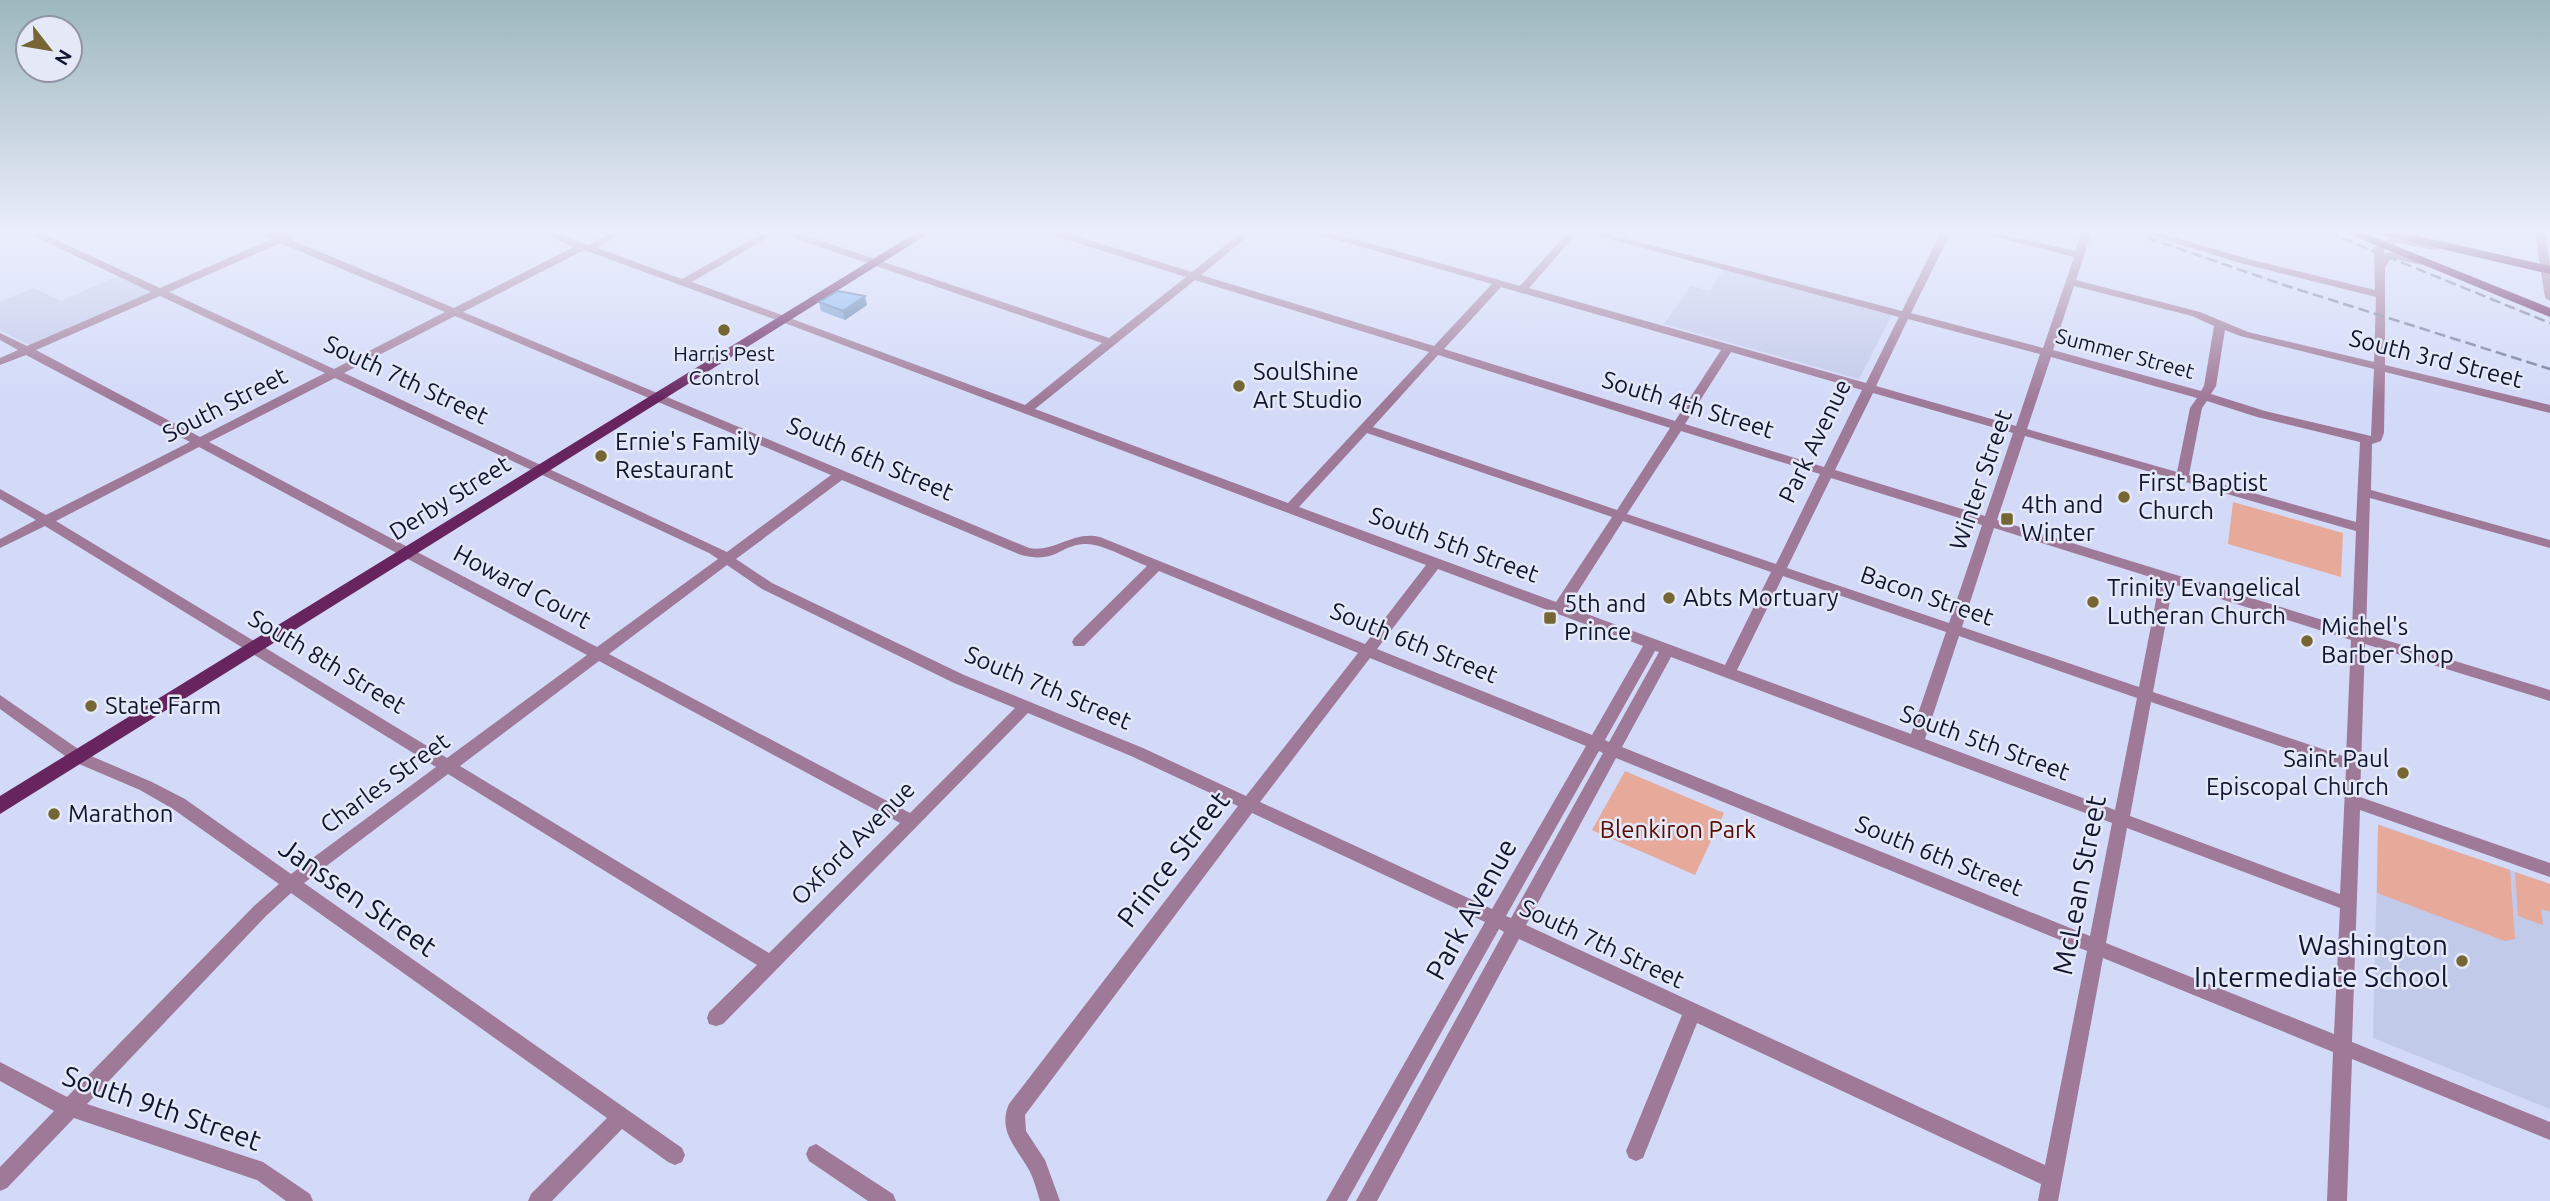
<svg xmlns="http://www.w3.org/2000/svg" width="2550" height="1201" font-family="Ubuntu,sans-serif">
<rect width="100%" height="100%" fill="#d2daf8"/>
<path fill="#c2cae9" d="M1724,270L1892,315L1859,379L1664,324L1691,286L1710,291Z
M118,276L151,292L31,346L0,330V302L34,288L61,301Z
M2378,824L2550,884V1109L2373,1038Z"/>
<path fill="#e7a99a" d="M2233,502L2343,533L2341,577L2228,544Z
M1625,771L1724,813L1695,875L1592,830Z
M2378,825L2510,870L2515,939L2505,941L2377,893Z
M2515,872L2550,884V912L2541,909L2543,925L2518,916Z"/>
<g fill="none" stroke-linecap="round" stroke-linejoin="round">
<path fill="#9f7998" fill-rule="evenodd" d="M26,232H39L160,288L272,239L258,232H271L280,236L289,232H302L289,239L454,308L574,247L538,232H552L588,245L613,232H625L597,248L682,279L765,232H777L692,282L1025,405L1102,343L782,234L781,232H795L1109,338L1186,277L1049,234L1048,232H1063L1192,272L1242,232H1253L1201,275L1434,346L1492,284L1316,234L1315,232H1330L1520,286L1568,232H1578L1529,288L1866,383L1899,317L1584,232H1600L1902,311L1941,232H1951L1911,313L2043,348L2074,257L1976,232H1993L2075,251L2082,232H2092L2076,280L2200,312L2248,332L2374,362L2376,297L2240,263L2141,232H2156L2248,259L2375,290L2374,248C2391,230 2418,240 2439,245V249L2435,250L2398,243L2384,249V254L2391,252L2426,262L2421,265L2391,258L2385,268V365L2550,405V413L2385,372L2384,433L2381,441L2372,444L2371,490L2550,540V548L2370,498L2366,634L2550,690V701L2365,644L2360,797L2550,863V877L2360,810L2352,1042L2550,1122V1140L2352,1059L2347,1201H2327L2333,1052L2103,958L2058,1201H2038L2041,1184L1697,1023L1643,1158L1636,1161L1629,1158L1626,1151L1682,1015L1519,939L1377,1201H1356L1504,932L1499,929L1347,1201H1326L1485,922L1252,813L1025,1115L1026,1131L1045,1160L1060,1201H1040C1037,1191 1034,1179 1029,1170C1017,1148 997,1131 1009,1104L1238,806L1131,756L1028,713L723,1024L716,1026L709,1024L707,1018L709,1012L757,965L448,774L304,883L682,1148L685,1155L682,1162L675,1165L668,1162L622,1129L552,1201H528L531,1194L607,1118L291,893L266,916L87,1104L263,1162L310,1194L313,1201H286L257,1180L74,1118L7,1188L0,1191V1167L54,1111L0,1081V1062L67,1097L254,906L279,884L173,809L140,790L72,761L0,709V695L84,753L152,782L185,799L291,874L436,767L45,526L0,548V539L36,520L0,499V489L46,515L190,442L26,355L0,365V358L18,350L0,340V333L27,346L151,292ZM280,243L445,312L334,369L169,292ZM584,250L782,322L1426,565L1365,644L1100,537C1073,530 1054,553 1029,548L463,312ZM1195,280L1429,352L1288,503L1035,409ZM2074,286L2192,316L2214,326L2204,386L2201,391L2053,350ZM1501,287L1721,350L1675,421L1444,349ZM160,296L325,373L200,437L36,350ZM455,316L831,475L727,552L344,373ZM1908,319L2040,354L2016,426L1876,386ZM2225,330L2240,336L2374,369L2371,436L2265,411L2211,394L2216,386ZM1731,352L1862,390L1824,467L1685,424ZM1438,355L1670,428L1617,510L1373,427ZM2051,357L2197,398L2190,408L2177,472L2027,429ZM335,378L709,553L718,559L597,647L209,442ZM1873,393L2013,433L1985,516L1835,470ZM2207,401L2257,417L2360,442L2356,522L2189,475L2202,408ZM1681,431L1820,474L1776,564L1627,514ZM1367,433L1612,517L1556,602L1299,507ZM2025,436L2356,531L2352,629L1997,520ZM199,447L587,655L447,758L56,521ZM1831,478L1982,525L1949,623L1787,568ZM842,480L1021,555C1057,564 1059,545 1085,544C1101,543 1131,560 1147,566L1074,638L1072,642L1074,646H1084L1159,571L1358,653L1246,796L1143,748L964,675L772,583L736,559ZM1623,521L1771,572L1725,665L1568,607ZM1994,528L2160,580L2139,687L1962,627ZM727,565L762,589L954,683L1015,708L910,813L609,654ZM1438,569L1643,646L1592,735L1377,649ZM1783,576L1946,632L1911,734L1737,670ZM2173,584L2351,640L2346,757L2153,692ZM1959,636L2137,698L2115,810L1925,739ZM1655,651L1659,652L1609,742L1605,740ZM1671,657L2112,823L2090,936L1622,747ZM1370,658L1586,746L1492,909L1260,802ZM599,661L900,823L769,953L460,766ZM2151,702L2346,769L2340,894L2130,816ZM1599,751L1603,753L1511,918L1506,916ZM1616,758L2087,951L2045,1165L1526,925ZM2127,828L2340,908L2334,1034L2106,943Z
M2535,232H2545L2550,264V301L2545,298Z
M816,1144L893,1194L896,1201H868L809,1161L806,1154L809,1147Z"/>
<path fill="#67245e" fill-rule="evenodd" d="M917,232H931L0,814V796Z
M2344,232H2361L2550,308V317Z
M2379,232H2401L2550,266V274L2385,236Z"/>
<path stroke="#737995" stroke-width="2.5" stroke-dasharray="11 5" stroke-linecap="butt" d="M2131,232L2287,286L2550,369
M2327,232L2550,323"/>
</g>
<path fill="#6f9bcf" d="M819,302L867,305L845,320L821,311Z"/>
<path fill="#5a7ea9" d="M865,296L867,305L845,320L843,311Z"/>
<path fill="#81b4f1" stroke="#5a7ea9" stroke-width="2" d="M838,291L865,296L843,311L819,302Z"/>
<linearGradient id="sky" x2="0" y2="1"><stop stop-color="#9db7be"/><stop offset="0.58" stop-color="#ebeefc"/><stop offset="1" stop-color="#ebeefc" stop-opacity="0"/></linearGradient>
<rect width="2550" height="400" fill="url(#sky)"/>
<g fill="#756633" stroke="#e4e8f7" stroke-width="2.5">
<circle cx="724" cy="330" r="7"/>
<circle cx="1239" cy="386" r="7"/>
<circle cx="601" cy="456" r="7"/>
<circle cx="2124" cy="497" r="7"/>
<rect x="2000" y="512" width="14" height="14" rx="3.5"/>
<circle cx="1669" cy="598" r="7"/>
<circle cx="2093" cy="602" r="7"/>
<rect x="1543" y="611" width="14" height="14" rx="3.5"/>
<circle cx="2307" cy="641" r="7"/>
<circle cx="91" cy="706" r="7"/>
<circle cx="2403" cy="773" r="7"/>
<circle cx="54" cy="814" r="7"/>
<circle cx="2462" cy="961" r="7"/>
</g>
<g text-anchor="middle" stroke-width="5" stroke-linejoin="round" paint-order="stroke">
<g font-size="21" fill="#111630" stroke="#e4e8f7">
<text x="724" y="361">Harris Pest<tspan x="724" dy="24">Control</tspan></text>
</g>
<g font-size="21" fill="#111630" stroke="#e4e8f7">
<text transform="translate(2125 354) rotate(15)" y="7">Summer Street</text>
</g>
<g font-size="24" fill="#111630" stroke="#e4e8f7">
<text transform="translate(2436 359) rotate(14)" y="8">South 3rd Street</text>
<text transform="translate(406 380) rotate(25)" y="8">South 7th Street</text>
<text transform="translate(225 405) rotate(-27)" y="8">South Street</text>
<text transform="translate(1688 405) rotate(17)" y="8">South 4th Street</text>
<text transform="translate(1815 441) rotate(-64)" y="8">Park Avenue</text>
<text transform="translate(870 459) rotate(23)" y="8">South 6th Street</text>
<text transform="translate(1981 480) rotate(-71)" y="8">Winter Street</text>
<text transform="translate(450 498) rotate(-32)" y="8">Derby Street</text>
<text transform="translate(1454 545) rotate(20)" y="8">South 5th Street</text>
<text transform="translate(522 587) rotate(28)" y="8">Howard Court</text>
<text transform="translate(1927 596) rotate(19)" y="8">Bacon Street</text>
<text transform="translate(1414 643) rotate(22)" y="8">South 6th Street</text>
<text transform="translate(327 662) rotate(31)" y="8">South 8th Street</text>
<text transform="translate(1048 688) rotate(23)" y="8">South 7th Street</text>
<text transform="translate(1985 743) rotate(20)" y="8">South 5th Street</text>
<text transform="translate(385 783) rotate(-36)" y="8">Charles Street</text>
<text transform="translate(853 843) rotate(-45)" y="8">Oxford Avenue</text>
<text transform="translate(1939 856) rotate(22)" y="8">South 6th Street</text>
<text transform="translate(1602 944) rotate(25)" y="8">South 7th Street</text>
</g>
<g font-size="24" fill="#111630" stroke="#e4e8f7" text-anchor="start">
<text x="1253" y="380">SoulShine<tspan x="1253" dy="28">Art Studio</tspan></text>
<text x="615" y="450">Ernie's Family<tspan x="615" dy="28">Restaurant</tspan></text>
<text x="2138" y="491">First Baptist<tspan x="2138" dy="28">Church</tspan></text>
<text x="2021" y="513">4th and<tspan x="2021" dy="28">Winter</tspan></text>
<text x="2107" y="596">Trinity Evangelical<tspan x="2107" dy="28">Lutheran Church</tspan></text>
<text x="1683" y="606">Abts Mortuary</text>
<text x="1564" y="612">5th and<tspan x="1564" dy="28">Prince</tspan></text>
<text x="2321" y="635">Michel's<tspan x="2321" dy="28">Barber Shop</tspan></text>
<text x="105" y="714">State Farm</text>
<text x="2389" y="767" text-anchor="end">Saint Paul<tspan x="2389" dy="28">Episcopal Church</tspan></text>
<text x="68" y="822">Marathon</text>
</g>
<g font-size="24" fill="#5a0c00" stroke="#e4e8f7">
<text x="1678" y="838">Blenkiron Park</text>
</g>
<g font-size="28" fill="#111630" stroke="#e4e8f7">
<text transform="translate(1173 859) rotate(-52)" y="10">Prince Street</text>
<text transform="translate(2079 885) rotate(-79)" y="10">McLean Street</text>
<text transform="translate(358 897) rotate(35)" y="10">Janssen Street</text>
<text transform="translate(1471 909) rotate(-61)" y="10">Park Avenue</text>
<text transform="translate(162 1108) rotate(19)" y="10">South 9th Street</text>
</g>
<g font-size="28" fill="#111630" stroke="#e4e8f7" text-anchor="end">
<text x="2448" y="955">Washington<tspan x="2448" dy="32">Intermediate School</tspan></text>
</g>
</g>
<g transform="translate(49 49) rotate(121)"><circle r="33" fill="#e4e8f7" stroke="#9094a7" stroke-width="2"/>
<path d="M0-5L12 26L0 18L-12 26Z" fill="#756633"/>
<text y="-10" font-size="19" font-weight="bold" text-anchor="middle" fill="#111630">N</text>
</g>
</svg>
